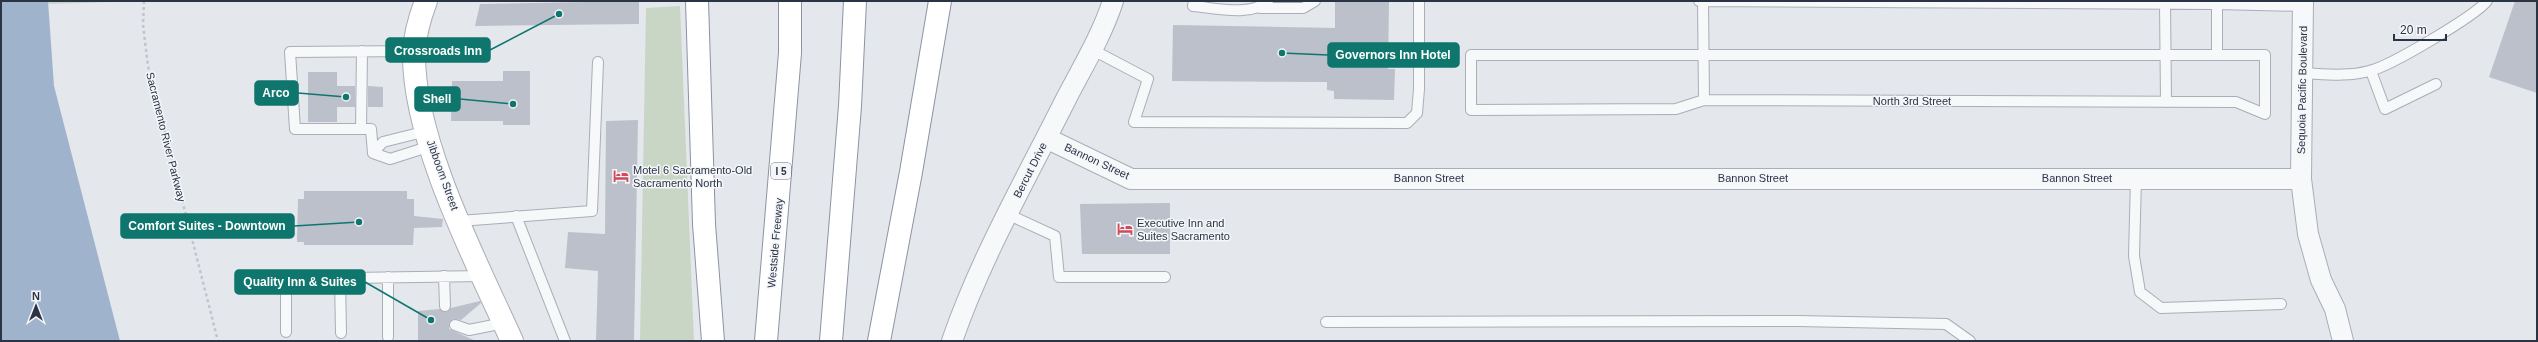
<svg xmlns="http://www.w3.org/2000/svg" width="2538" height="342" font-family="Helvetica,sans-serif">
<rect width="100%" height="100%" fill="#e4e7ec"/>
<path fill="#c9d6c5" d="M48,1H147L48,4Z
M680,6L694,341H640L646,8Z"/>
<path fill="#9fb4cc" d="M1,1H48L54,86L120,341H1Z"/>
<path fill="#bbc0ca" d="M639,1V24L475,26L480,4Z
M1335,1H1389L1388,69H1395L1394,100L1334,99V91L1327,90V82L1172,81L1173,25L1335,28Z
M2515,1H2537V93L2489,77Z
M503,71H530V125H503V121H451L452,81H503Z
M308,72H337V86H355V107H337V122H308Z
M368,86L383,87V107H368Z
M638,120L634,341H596L598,271L565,268L568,232L605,234L606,121Z
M304,191H407V199H414V216L443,219L442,227L414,228L413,245H304V242H297L298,199H304Z
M1170,203V254H1082L1080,204Z
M480,301L481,303L461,320L453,319L449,323V329L476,341H418V311L440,309L446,312L451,308Z"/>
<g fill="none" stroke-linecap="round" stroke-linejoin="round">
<defs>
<path id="lane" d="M1194,1L1193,6C1215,8 1251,17 1268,1
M1699,1L2217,4V54
M1703,1L1704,100
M2165,3L2166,102
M2217,4L2303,6
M1260,8H1303L1315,1
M1091,49L1148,79L1134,122L1407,123L1417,113L1419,89V1
M1471,55H2265V114L2236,102L1704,100L1676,109L1471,110Z
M2371,71L2385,109L2436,84
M2302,73C2325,74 2347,77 2369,71C2389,67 2475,16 2487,1
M361,129L362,51
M373,153L371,129H295L290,52L414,51
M373,153L390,159L431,146
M373,153L383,142L427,131
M2136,178L2134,256L2140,292L2161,308L2281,304
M1007,214L1055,236L1059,277H1165
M516,216L565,341
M459,221L592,211L598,62
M444,276L445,306
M340,278L341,333
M1326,322L1798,321L1946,324L1970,341
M455,325L469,330L504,323
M286,332V279L483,276
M388,337V277"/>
<path id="street" d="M2303,1L2301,179L2308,234L2321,280L2335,309L2343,341
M1046,138L1131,179H2301
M952,341C981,257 1026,179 1066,99C1082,68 1102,35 1113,1"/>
<path id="secondary" d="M426,1C420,17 415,34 414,51C412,139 476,261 512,341"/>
<path id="highway" d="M697,1L704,224L713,341
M766,341L790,53V1
M831,341L850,106L855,1
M879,341L911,172L940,1"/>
</defs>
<use href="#lane" stroke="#a9aeb7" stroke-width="12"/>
<use href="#street" stroke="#a9aeb7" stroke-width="22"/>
<use href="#secondary" stroke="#a9aeb7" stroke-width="24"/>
<use href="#highway" stroke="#8b94a3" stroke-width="24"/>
<path stroke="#c2c5cb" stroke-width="2.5" stroke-dasharray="3 3" stroke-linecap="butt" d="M144,1L143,25L148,66L218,341"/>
<use href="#lane" stroke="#f7f8fa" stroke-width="10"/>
<use href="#street" stroke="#f7f8fa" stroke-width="20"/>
<use href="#secondary" stroke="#fff" stroke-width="22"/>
<use href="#highway" stroke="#fff" stroke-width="22"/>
</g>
<defs>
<symbol id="hotel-bare" viewBox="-9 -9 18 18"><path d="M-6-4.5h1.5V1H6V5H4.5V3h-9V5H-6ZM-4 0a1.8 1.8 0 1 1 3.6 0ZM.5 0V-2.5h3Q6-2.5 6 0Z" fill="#d1495b" stroke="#f4f6f9" stroke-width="2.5" paint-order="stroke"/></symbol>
</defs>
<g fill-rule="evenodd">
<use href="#hotel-bare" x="610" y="165" width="22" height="22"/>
<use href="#hotel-bare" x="1114" y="218" width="22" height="22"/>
</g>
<g text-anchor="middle" stroke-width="3" stroke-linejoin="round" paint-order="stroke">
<rect fill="#f4f6f9" stroke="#676e7b" stroke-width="1" x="771" y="163" width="20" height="16" rx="3"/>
<g font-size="10" font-weight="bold" fill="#2b3445">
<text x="781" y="175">I 5</text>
</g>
<g font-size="11" fill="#2b3445" stroke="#f4f6f9">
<text transform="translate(2302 90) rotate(-89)" y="4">Sequoia Pacific Boulevard</text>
<text x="1912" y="105">North 3rd Street</text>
<text transform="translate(166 137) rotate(76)" y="4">Sacramento River Parkway</text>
<text transform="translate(1097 161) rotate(25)" y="4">Bannon Street</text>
<text transform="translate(1030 170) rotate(-63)" y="4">Bercut Drive</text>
<text transform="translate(443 175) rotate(70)" y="4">Jibboom Street</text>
<text x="1429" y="182">Bannon Street</text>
<text x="1753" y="182">Bannon Street</text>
<text x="2077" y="182">Bannon Street</text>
<text transform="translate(775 243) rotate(-85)" y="4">Westside Freeway</text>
</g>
<g font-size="11" fill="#2b3445" stroke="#f4f6f9" text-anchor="start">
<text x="633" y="174">Motel 6 Sacramento-Old<tspan x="633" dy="13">Sacramento North</tspan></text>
<text x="1137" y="227">Executive Inn and<tspan x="1137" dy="13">Suites Sacramento</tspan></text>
</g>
</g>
<path fill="none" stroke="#0f766e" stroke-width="1.5" d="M559 14L490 50M1282 53L1328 55M346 97L298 93M513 104L460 99M359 222L294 226M431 320L365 282"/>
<g fill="#0f766e" stroke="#f4f6f9" stroke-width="1.5">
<circle cx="559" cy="14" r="4"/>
<circle cx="1282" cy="53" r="4"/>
<circle cx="346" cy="97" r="4"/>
<circle cx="513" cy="104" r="4"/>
<circle cx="359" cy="222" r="4"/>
<circle cx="431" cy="320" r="4"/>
</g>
<g fill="#0f766e" stroke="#0f766e" stroke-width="1.5">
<rect x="386" y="38" width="104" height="24" rx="4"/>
<rect x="1328" y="43" width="131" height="24" rx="4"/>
<rect x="255" y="81" width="43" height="24" rx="4"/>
<rect x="415" y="87" width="45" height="24" rx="4"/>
<rect x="121" y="214" width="173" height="24" rx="4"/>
<rect x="235" y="270" width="130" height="24" rx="4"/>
</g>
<g font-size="12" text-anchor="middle" font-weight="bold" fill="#fff">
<text x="438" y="55">Crossroads Inn</text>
<text x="1393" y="59">Governors Inn Hotel</text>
<text x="276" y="97">Arco</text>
<text x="437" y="103">Shell</text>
<text x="207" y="230">Comfort Suites - Downtown</text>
<text x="300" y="286">Quality Inn &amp; Suites</text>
</g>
<rect width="2538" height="342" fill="none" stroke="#2b3445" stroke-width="4"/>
<g transform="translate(36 306)" stroke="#f4f6f9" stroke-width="3" paint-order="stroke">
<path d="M0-3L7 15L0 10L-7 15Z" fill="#2b3445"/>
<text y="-6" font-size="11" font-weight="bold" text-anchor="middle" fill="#2b3445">N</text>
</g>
<path d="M2394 34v6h52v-6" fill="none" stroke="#2b3445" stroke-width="2"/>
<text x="2400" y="34" font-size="12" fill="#2b3445" stroke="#f4f6f9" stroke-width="3" paint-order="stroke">20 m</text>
</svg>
